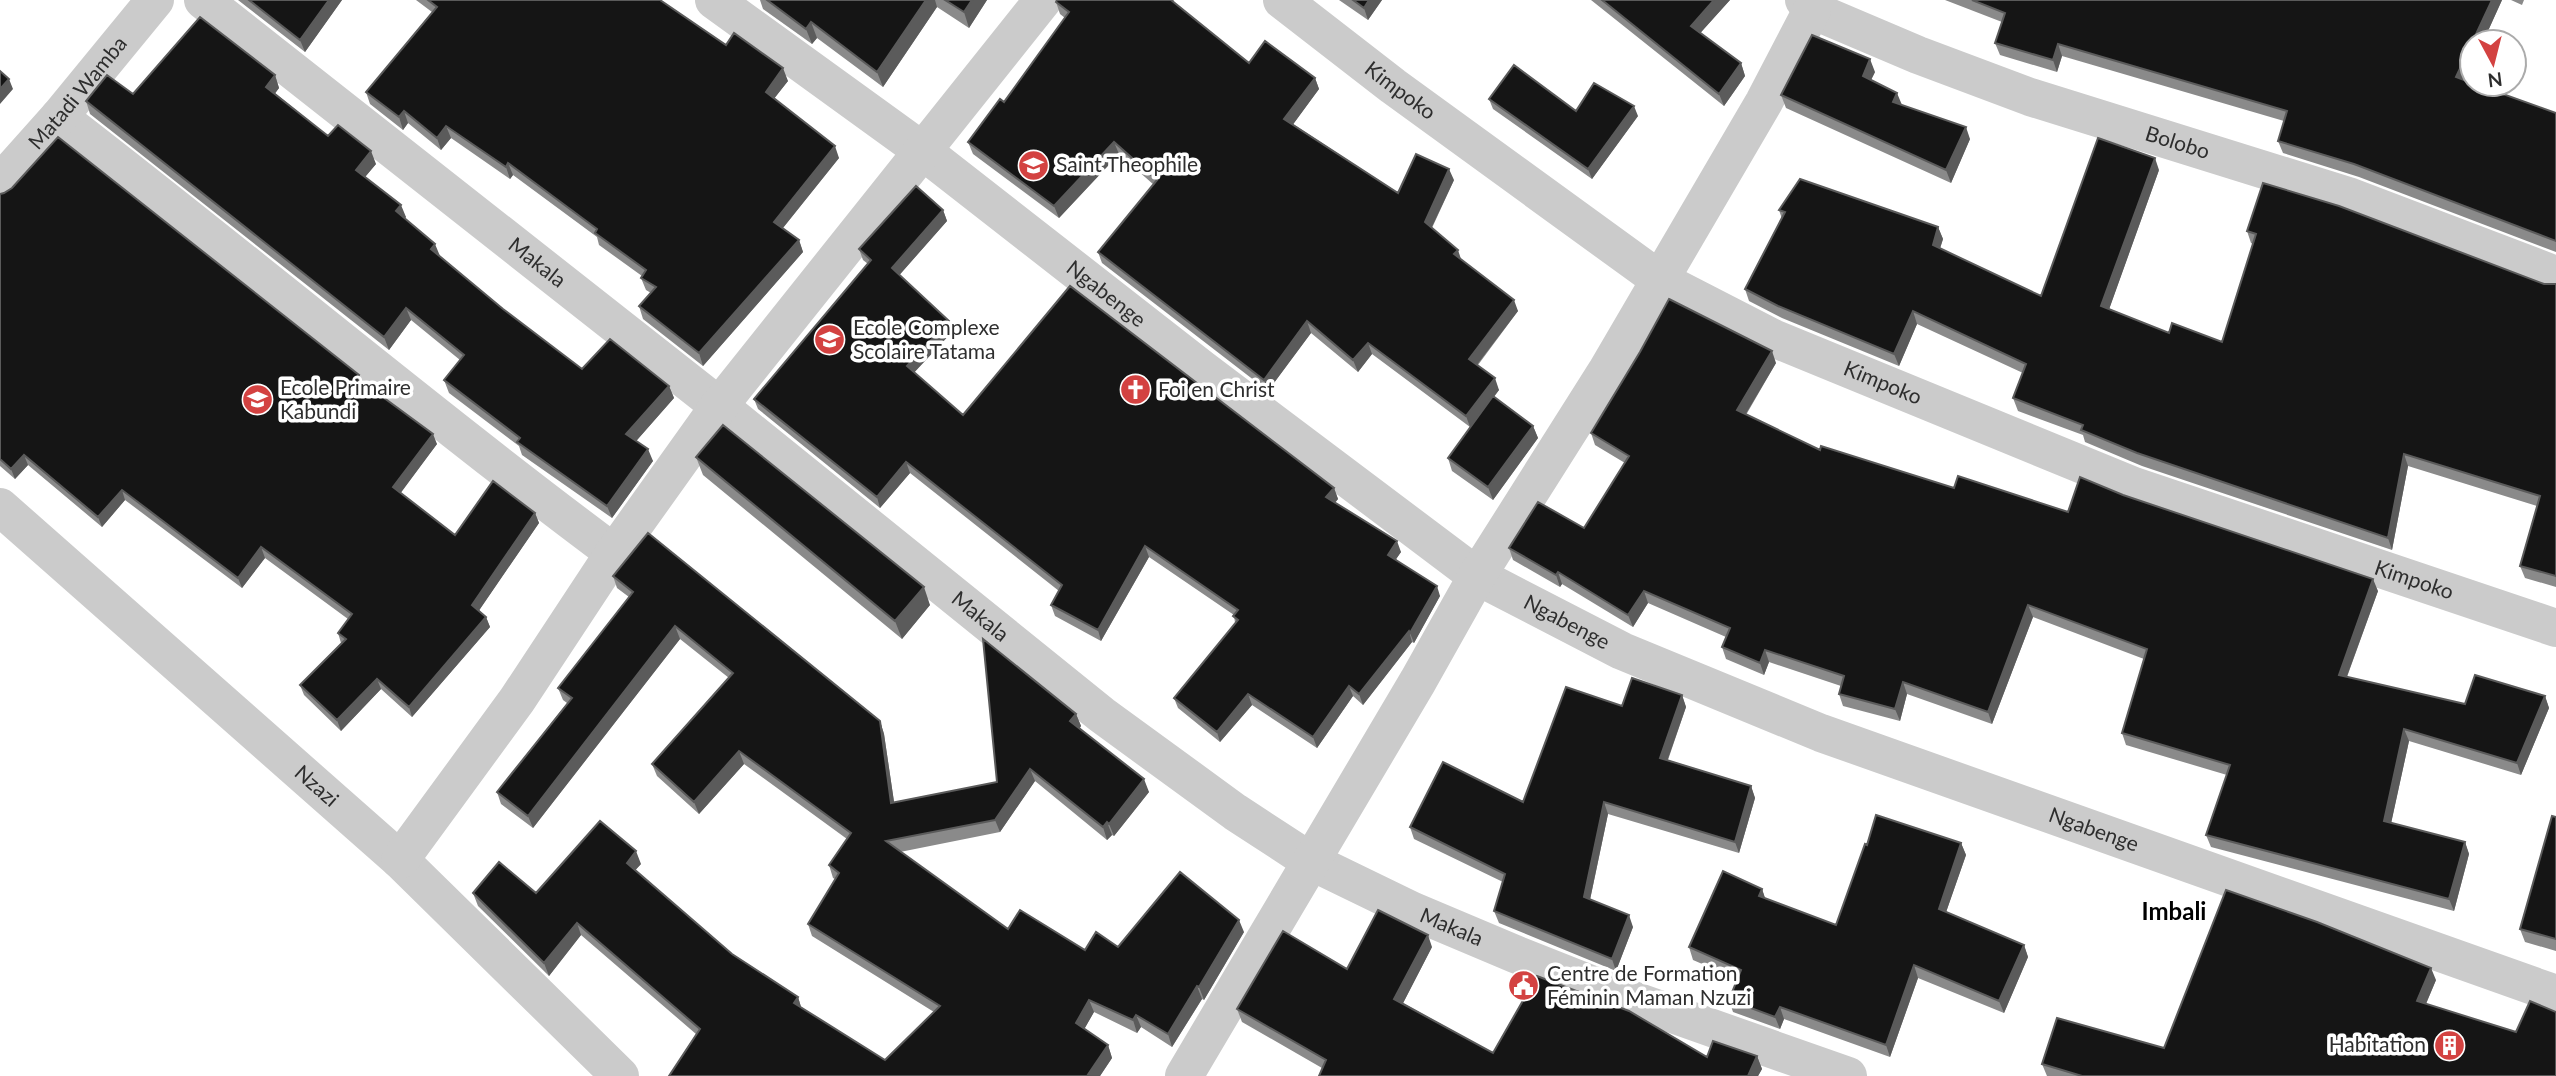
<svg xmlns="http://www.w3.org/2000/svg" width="2556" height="1076" font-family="Lato,sans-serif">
<rect width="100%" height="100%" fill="#fff"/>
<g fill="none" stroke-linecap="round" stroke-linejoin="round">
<g stroke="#cbcbcb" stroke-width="38">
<path id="s1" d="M203,0L719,406L1102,715L1235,812L1310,861L1413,911L1515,954L1613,993L1848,1076"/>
<path id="s2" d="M714,0L924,152L1202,369L1477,576L1622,651L1821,733L2556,994"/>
<path id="s3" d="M1282,0L1393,86L1660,280L1773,338L2134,486L2556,628"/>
<path id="s4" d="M1804,0L1812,10L1918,55L2030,97L2351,197L2556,275"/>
<path d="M59,117C245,260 425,412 614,553"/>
<path id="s5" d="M0,183L59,117L155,0"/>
<path id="s6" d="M0,507L400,860L620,1076"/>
<path d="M400,860L517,700L614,553L719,406L1043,0"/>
<path d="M1184,1076L1418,681L1477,576L1606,372L1764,102L1812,10"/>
</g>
</g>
<path fill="#8a8a8a" d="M238,0H342L305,52Z
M416,0H660L726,45L788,81L774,98L839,158L783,228L799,240L803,252L703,366L643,319L639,306L651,293L646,290L641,278L642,276L599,245L597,237L513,175L510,179L451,138L441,150L408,123L403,130L370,104L366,92L432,12Z
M760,0H987L969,28L937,7L883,87L817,38L812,44L763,9Z
M1057,0H1174L1173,2L1249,63L1315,78L1319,89L1293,124L1398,193L1454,180L1432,228L1461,259L1518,311L1478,365L1499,390L1494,397L1533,426L1538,438L1493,500L1452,471L1448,458L1470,427L1372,354L1358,372L1311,333L1268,391L1102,263L1098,252L1154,185L1119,154L1059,218L973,154L968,142L1004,102L1065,18L1060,14L1056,2Z
M1339,0H1382L1368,20Z
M1591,0H1730L1700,33L1741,63L1745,76L1724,106Z
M1945,0H2502L2483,42H2472V65L2465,80L2556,113V252L2359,177L2283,153L2278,141L2284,121L2062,56L2057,72L2000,55L1995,43L2002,22Z
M2511,0H2524L2522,5Z
M1875,72L1871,80L1902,105L1970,139L1951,183L1786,108L1781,95Z
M275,75L279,88L275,93L328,136L376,164L365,177L406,217L405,218L440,256L503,309L582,369L669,386L674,398L636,441L653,461L612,518L522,455L519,446L449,393L444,380L460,360L411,320L389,350L90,114L86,101Z
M1489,99L1576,111L1638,116L1592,179L1493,109Z
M2159,170L2109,309L2169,333L2222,342L2253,244L2251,243L2247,231L2544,284H2556V587L2525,578L2520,566L2537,506L2408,466L2392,550L2142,466L2085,442L2083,435L2018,411L2013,398L2023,373L1917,324L1899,366L1782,318L1749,301L1745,289L1782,219L1779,210L1938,227L1943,239L1940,249L2041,296Z
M0,194L359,375L361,381L437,444L400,493L455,535L535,513L539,523L479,610L486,617L490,627L412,717L381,689L341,731L304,695L300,685L341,643L338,633L348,619L265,558L242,588L125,500L102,527L28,465L15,479L0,466Z
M943,210L947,221L899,275L953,331L914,372L963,415L1334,488L1338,499L1335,503L1401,552L1396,559L1440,596L1414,643L1412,642L1363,705L1353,696L1317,748L1252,705L1220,742L1178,708L1174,698L1235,623L1234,615L1149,557L1101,641L1055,616L1051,605L1059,591L910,473L880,508L758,409L754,399L868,264L863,260L859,249Z
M1640,352L1776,363L1746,415L1820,450L1954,488L2068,512L2123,495L2378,591L2347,677L2465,704L2545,696L2549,708L2521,775L2409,741L2391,823L2465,842L2469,854L2454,911L2211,847L2206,835L2227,775L2126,745L2122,733L2144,659L2033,617L1992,724L1907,694L1900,721L1843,706L1839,694L1841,686L1769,662L1764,675L1726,659L1722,647L1726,637L1648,603L1633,627L1562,584L1560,587L1513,560L1509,548L1584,528L1625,463L1595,445L1591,433Z
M696,457L930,605L902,639L703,475Z
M613,576L880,721L884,734L894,802L997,782L1076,714L1081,726L1080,728L1149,792L1114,836L1112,835L1107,840L1035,781L1000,832L900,852L1008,929L1085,950L1244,932L1204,1000L1202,999L1172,1047L1141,1027L1137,1033L1094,1012L1084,1029L1108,1045L1112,1058L1100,1076H669L696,1034L581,935L549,976L478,906L473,893H536L641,864L635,870L732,954L798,997L801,1007L885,1060L934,1012L812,936L808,924L835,879L833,878L829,865L847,839L744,764L699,814L657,776L652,764L729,678L680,639L533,828L501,804L497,792L567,703L563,700L558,688L629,597L617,588Z
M1682,695L1686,707L1668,760L1751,786L1755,798L1739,853L1608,814L1590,900L1633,927L1616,971L1499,923L1494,911L1503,882L1414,839L1410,827L1523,802L1622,706Z
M2556,817V951L2525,942L2520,929Z
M1961,843L1966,855L1946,912L2024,945L2028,957L2004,1013L1918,978L1890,1057L1784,1019L1780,1029L1733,1012L1729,1000L1737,979L1693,960L1689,947L1762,889L1765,898L1836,925L1867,845Z
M1432,947L1403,1003L1493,1053L1707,1057L1757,1056L1762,1069L1758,1076H1319L1322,1068L1242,1022L1237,1009L1347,969Z
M2436,980L2426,1004L2516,1032L2556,1076H2047L2042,1064L2164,1048Z"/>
<path fill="#5b5b5b" d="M329,0H342L305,52L300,40Z
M926,0H935L937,7L883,87L877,72Z
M972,0H987L969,28L964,12Z
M1369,0H1382L1368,20L1364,8Z
M1714,0H1730L1695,39L1691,26Z
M2492,0H2502L2483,42H2473Z
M811,22L817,38L812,44L806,29Z
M2472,43V65L2461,89L2456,77Z
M2058,44L2062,56L2057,72L2053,60Z
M1870,59L1875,72L1867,88L1863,76Z
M1741,63L1745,76L1724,106L1719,94Z
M783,68L788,81L770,104L766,92Z
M275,75L279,88L271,99L266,87Z
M1315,78L1319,89L1289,130L1284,119Z
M9,79L13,89L0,104V89Z
M1897,93L1902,105L1893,102Z
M1634,106L1638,116L1592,179L1588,169Z
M404,111L408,123L403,130L399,117Z
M446,126L451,138L441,150L437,138Z
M1966,127L1970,139L1951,183L1946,170Z
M1114,142L1119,154L1059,218L1054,206Z
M835,146L839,158L778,234L774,222Z
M371,151L376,164L360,183L356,170Z
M2155,158L2159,170L2106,318L2101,306Z
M508,163L513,175L510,179L506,167Z
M1449,169L1454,180L1429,233L1425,222Z
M401,205L406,217L401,224L396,211Z
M943,210L947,221L896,279L892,268Z
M1938,227L1943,239L1937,257L1933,245Z
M799,240L803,252L703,366L699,353Z
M435,244L440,256L431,249Z
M1458,250L1462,262L1454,254Z
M1514,300L1518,311L1473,370L1469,359Z
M406,308L411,320L389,350L384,337Z
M1913,311L1917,324L1899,366L1894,354Z
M949,321L953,331L911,376L907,366Z
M1307,321L1311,333L1268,391L1264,380Z
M1368,343L1372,354L1358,372L1353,360Z
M1772,351L1776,363L1741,422L1737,410Z
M1495,378L1499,390L1470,427L1466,416Z
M669,386L674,398L631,447L626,434Z
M1533,426L1538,438L1493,500L1488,487Z
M433,434L437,444L397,498L393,487Z
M648,449L653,461L612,518L607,506Z
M2404,454L2408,466L2392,550L2388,538Z
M24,455L28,465L15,479L11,469Z
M906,462L910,473L880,508L877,497Z
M1334,488L1338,499L1330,508L1326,497Z
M122,490L125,500L102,527L98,517Z
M535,513L539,523L476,615L472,605Z
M1397,541L1401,552L1392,565L1388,555Z
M1145,546L1149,557L1101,641L1098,630Z
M261,547L265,558L242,588L238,578Z
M1558,572L1562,584L1560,587L1556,575Z
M2373,579L2378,591L2343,687L2339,675Z
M1437,586L1440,596L1414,643L1410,633Z
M924,587L930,605L902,639L895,621Z
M1644,591L1648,603L1633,627L1628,615Z
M2028,605L2033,617L1992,724L1988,712Z
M486,617L490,627L412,717L409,707Z
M675,626L680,639L533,828L528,816Z
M1409,631L1412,642L1363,705L1359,694Z
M1765,650L1769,662L1764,675L1760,663Z
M377,679L381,689L341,731L337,720Z
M1903,682L1907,694L1900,721L1895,709Z
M1349,686L1353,696L1317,748L1313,737Z
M1248,694L1252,705L1220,742L1217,732Z
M1682,695L1686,707L1664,770L1660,758Z
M2545,696L2549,708L2521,775L2517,763Z
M1076,714L1081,726L1075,733L1070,721Z
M880,721L884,734L896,815L891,803Z
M2404,729L2409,741L2389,833L2384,821Z
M739,751L744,764L699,814L694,802Z
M1030,769L1035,781L1000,832L995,820Z
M1144,779L1149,792L1114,836L1109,824Z
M1751,786L1755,798L1739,853L1735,842Z
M1604,802L1608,814L1588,909L1584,897Z
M1107,822L1112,835L1107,840L1103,827Z
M2465,842L2469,854L2454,911L2449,899Z
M1961,843L1966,855L1943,921L1939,909Z
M636,851L641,864L631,875L627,863Z
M1762,889L1766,901L1759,896Z
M1629,915L1633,927L1616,971L1612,959Z
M1239,920L1244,932L1204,1000L1199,987Z
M577,923L581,935L549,976L544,963Z
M1428,935L1432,947L1399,1011L1394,999Z
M2024,945L2028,957L2004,1013L1999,1001Z
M1914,965L1918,978L1890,1057L1886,1045Z
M2431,968L2436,980L2422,1013L2417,1001Z
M1197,986L1202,999L1172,1047L1168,1034Z
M798,997L802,1010L794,1003Z
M1089,1000L1094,1012L1081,1035L1076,1023Z
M1780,1007L1784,1019L1780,1029L1775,1017Z
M1136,1015L1141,1027L1137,1033L1133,1020Z
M1108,1045L1112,1058L1100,1076H1087Z
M1757,1056L1762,1069L1758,1076H1748Z"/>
<path fill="#151515" stroke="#5b5b5b" stroke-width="2" d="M249,0H329L300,40Z
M428,0H660L726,45L734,33L783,68L766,92L835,146L774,222L799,240L699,353L639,306L656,287L641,278L646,270L595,233L597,229L508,163L506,167L446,126L437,138L404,111L399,117L366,92L437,7Z
M767,0H926L877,72L811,22L806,29Z
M945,0H972L964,12Z
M1057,0H1171L1249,63L1265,41L1315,78L1284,119L1398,193L1416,154L1449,169L1425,222L1458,250L1454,254L1514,300L1469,359L1495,378L1466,416L1368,343L1353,360L1307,321L1264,380L1098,252L1157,180L1114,142L1054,206L968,142L1000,99L1004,102L1069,12L1056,2Z
M1353,0H1369L1364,8Z
M1602,0H1714L1691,26L1741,63L1719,94Z
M1972,0H2492L2456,77L2472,83V84H2475L2556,113V241L2354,164L2278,141L2287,111L2058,44L2053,60L1995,43L2005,13Z
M200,17L275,75L266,87L328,136L338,125L371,151L356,170L401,205L396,211L435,244L431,249L503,309L582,369L610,339L669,386L626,434L648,449L607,506L517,442L520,438L444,380L464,355L406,308L384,337L86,101L107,75L133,94Z
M1812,35L1870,59L1863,76L1897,93L1893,102L1966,127L1946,170L1781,95Z
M1514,65L1576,111L1594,83L1634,106L1588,169L1489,99Z
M0,71L9,79L0,89Z
M58,137L359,375L357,378L433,434L393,487L455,535L493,481L535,513L472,605L486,617L409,707L377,679L337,720L300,685L346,639L338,633L352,614L261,547L238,578L122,490L98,517L24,455L11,469L0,459V194L4,193L12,188Z
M2098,138L2155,158L2101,306L2169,333L2172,323L2222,342L2256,234L2247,231L2263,183L2339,206L2544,284H2556V576L2520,566L2540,496L2404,454L2388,538L2137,453L2081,430L2083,425L2013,398L2026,364L1913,311L1894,354L1778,306L1745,289L1785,212L1779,210L1800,179L1938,227L1933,245L2041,296Z
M916,186L943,210L892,268L949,321L907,366L963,415L1070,286L1334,488L1326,497L1397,541L1388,555L1437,586L1410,633L1409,631L1359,694L1349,686L1313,737L1248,694L1217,732L1174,698L1238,620L1233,616L1238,610L1145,546L1098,630L1051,605L1062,585L906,462L877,497L754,399L871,260L859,249Z
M1669,299L1772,351L1737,410L1820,450L1821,446L1954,488L1958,476L2068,512L2080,477L2123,495L2373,579L2339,675L2465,704L2475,675L2545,696L2517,763L2404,729L2384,821L2465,842L2449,899L2206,835L2230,765L2122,733L2147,649L2028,605L1988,712L1903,682L1895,709L1839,694L1844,676L1765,650L1760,663L1722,647L1730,628L1644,591L1628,615L1558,572L1556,575L1509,548L1538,502L1584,528L1629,456L1591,433L1640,352Z
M1493,396L1533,426L1488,487L1448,458Z
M723,425L924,587L895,621L696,457Z
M648,533L880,721L891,803L997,782L983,639L1076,714L1070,721L1144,779L1109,824L1107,822L1103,827L1030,769L995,820L886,841L1008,929L1020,910L1085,950L1096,932L1118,947L1180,872L1239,920L1199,987L1197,986L1168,1034L1136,1015L1133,1020L1089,1000L1076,1023L1108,1045L1087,1076H669L700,1029L577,923L544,963L473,893L499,862L536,893L600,821L636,851L627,863L732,954L798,997L794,1003L885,1060L940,1006L808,924L839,873L829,865L851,833L739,751L694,802L652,764L733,673L675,626L528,816L497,792L572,698L558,688L633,592L613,576Z
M1632,678L1682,695L1660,758L1751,786L1735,842L1604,802L1584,897L1629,915L1612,959L1494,911L1505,874L1410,827L1443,762L1523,802L1566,687L1622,706Z
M1876,815L1961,843L1939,909L2024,945L1999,1001L1914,965L1886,1045L1780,1007L1775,1017L1729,1000L1741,970L1689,947L1723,871L1762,889L1759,896L1836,925L1865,844L1867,845Z
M2552,816L2556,817V939L2520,929Z
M2226,890L2317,922L2431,968L2417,1001L2516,1032L2530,1001L2556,1012V1076H2082L2042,1064L2057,1018L2164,1048Z
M1378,910L1428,935L1394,999L1493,1053L1537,976L1629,1011L1707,1057L1713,1041L1757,1056L1748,1076H1319L1326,1060L1237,1009L1283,931L1347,969Z"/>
<defs>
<symbol id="school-disc" viewBox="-11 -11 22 22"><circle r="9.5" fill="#d34241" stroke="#fff"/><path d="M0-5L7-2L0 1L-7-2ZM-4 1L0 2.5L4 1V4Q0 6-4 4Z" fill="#fff"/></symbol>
<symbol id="church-disc" viewBox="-11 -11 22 22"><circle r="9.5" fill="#d34241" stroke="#fff"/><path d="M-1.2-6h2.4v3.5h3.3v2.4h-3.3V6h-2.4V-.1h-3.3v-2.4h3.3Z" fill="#fff"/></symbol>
<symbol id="civic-disc" viewBox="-11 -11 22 22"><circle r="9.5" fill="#d34241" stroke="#fff"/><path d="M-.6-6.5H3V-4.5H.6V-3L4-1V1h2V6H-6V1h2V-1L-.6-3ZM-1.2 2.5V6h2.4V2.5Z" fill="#fff"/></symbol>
<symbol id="building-disc" viewBox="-11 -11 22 22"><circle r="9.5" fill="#d34241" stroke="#fff"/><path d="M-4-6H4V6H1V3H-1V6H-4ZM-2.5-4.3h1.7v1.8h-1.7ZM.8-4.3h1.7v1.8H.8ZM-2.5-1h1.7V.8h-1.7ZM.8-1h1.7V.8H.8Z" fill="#fff"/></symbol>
</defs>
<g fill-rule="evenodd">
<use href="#school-disc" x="1016" y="148" width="35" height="35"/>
<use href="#school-disc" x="812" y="322" width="35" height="35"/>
<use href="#church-disc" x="1118" y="372" width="35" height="35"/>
<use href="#school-disc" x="240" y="382" width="35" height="35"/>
<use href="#civic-disc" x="1506" y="968" width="35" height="35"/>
<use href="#building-disc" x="2432" y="1028" width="35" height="35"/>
</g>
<g text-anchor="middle" stroke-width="7" stroke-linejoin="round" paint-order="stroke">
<g font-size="21" fill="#2e2e2e" stroke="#fff">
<text dy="7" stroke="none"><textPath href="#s3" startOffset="149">Kimpoko</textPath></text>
<text dy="7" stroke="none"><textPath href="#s5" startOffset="119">Matadi Wamba</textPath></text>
<text dy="7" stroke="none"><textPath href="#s4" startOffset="402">Bolobo</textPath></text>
<text dy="7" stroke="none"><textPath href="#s1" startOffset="425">Makala</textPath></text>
<text dy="7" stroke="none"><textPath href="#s2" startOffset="490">Ngabenge</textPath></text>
<text dy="7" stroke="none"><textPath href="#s3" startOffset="716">Kimpoko</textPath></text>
<text dy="7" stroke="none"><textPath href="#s3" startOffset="1283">Kimpoko</textPath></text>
<text dy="7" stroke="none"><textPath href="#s1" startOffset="992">Makala</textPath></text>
<text dy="7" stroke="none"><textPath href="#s2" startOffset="1057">Ngabenge</textPath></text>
<text dy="7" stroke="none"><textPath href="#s6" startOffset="422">Nzazi</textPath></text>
<text dy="7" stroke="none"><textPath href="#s2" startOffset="1624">Ngabenge</textPath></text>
<text dy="7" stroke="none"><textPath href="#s1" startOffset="1559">Makala</textPath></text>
</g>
<g font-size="21" fill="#2e2e2e" stroke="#fff" text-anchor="start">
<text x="1056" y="172">Saint Theophile</text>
<text x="853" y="335">Ecole Complexe<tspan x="853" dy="24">Scolaire Tatama</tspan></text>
<text x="280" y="395">Ecole Primaire<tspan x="280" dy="24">Kabundi</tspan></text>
<text x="1158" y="397">Foi en Christ</text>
<text x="1547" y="981">Centre de Formation<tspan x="1547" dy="24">Féminin Maman Nzuzi</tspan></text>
<text x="2426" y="1052" text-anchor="end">Habitation</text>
</g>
<g font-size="24" font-weight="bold" fill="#000" stroke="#fff">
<text x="2174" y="920">Imbali</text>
</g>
</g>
<g transform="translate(2493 63) rotate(173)"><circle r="33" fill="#ffffff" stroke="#ababab" stroke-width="2"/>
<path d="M0-5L12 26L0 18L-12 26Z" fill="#d34241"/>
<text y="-10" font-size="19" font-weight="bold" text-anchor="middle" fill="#2e2e2e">N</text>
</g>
</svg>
